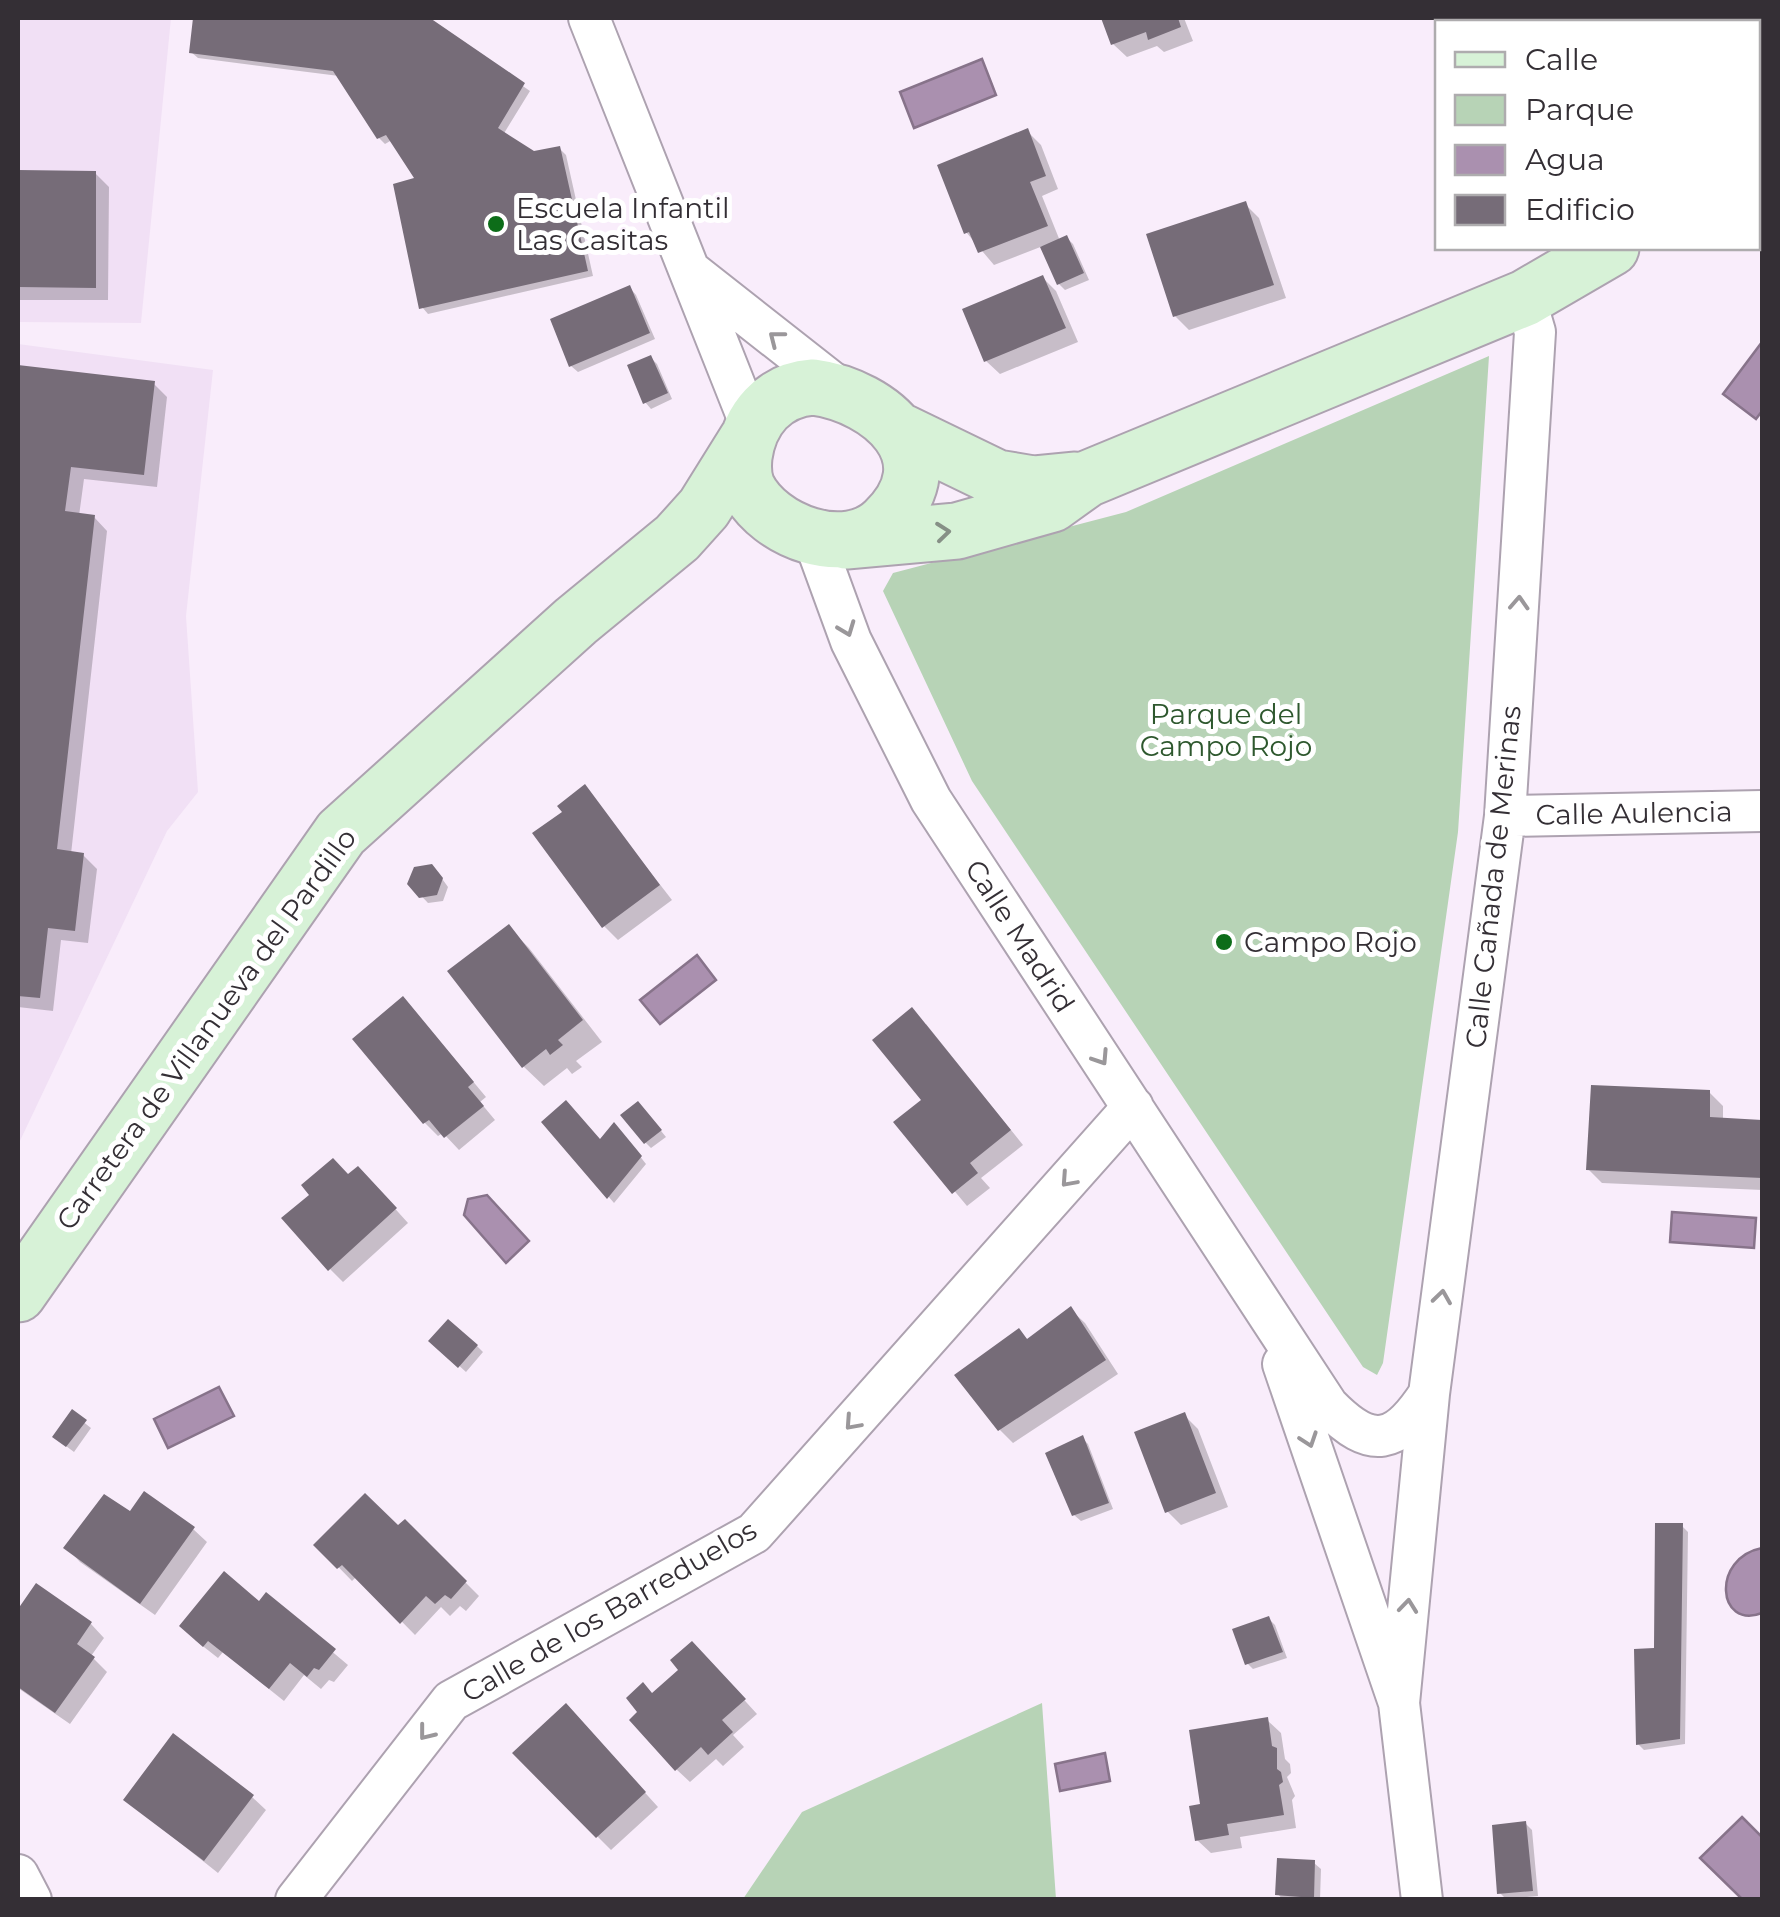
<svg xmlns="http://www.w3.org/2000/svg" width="1780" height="1917" font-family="Montserrat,sans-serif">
<rect width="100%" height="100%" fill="#f9edfb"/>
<path fill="#f1e0f5" d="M18,18H171L141,323L18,322Z
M18,344L213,370L186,616L198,792L167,831L18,1145Z"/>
<path fill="#b7d3b6" d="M1489,356L1458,832L1383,1363L1377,1375L1363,1367L972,781L883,591L893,573L1126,512Z
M1042,1703L1056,1899H743L802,1812Z"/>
<path fill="#aa90af" stroke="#87738a" stroke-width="2.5" d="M982,59L996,95L914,128L900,92Z
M1762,342V411L1756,419L1723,394Z
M697,955L716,980L660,1024L640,1000Z
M487,1195L529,1241L506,1263L464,1215L468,1199Z
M1672,1212L1756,1218L1754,1248L1670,1242Z
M219,1387L234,1416L168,1448L154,1419Z
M1762,1548V1613C1717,1630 1711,1558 1762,1548Z
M1105,1753L1110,1781L1060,1791L1055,1764Z
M1742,1817L1762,1837V1899H1742L1700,1858Z"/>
<path fill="#0003" d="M196,18H425L530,91L503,135L533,153L560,149L566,155L593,276L428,314L422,307L418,179L392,140L385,144L379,138L339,76L198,58L191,52Z
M1103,18H1184L1193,41L1164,52L1157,46L1127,57L1113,44Z
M1027,131L1041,145L1058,189L1042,196L1060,241L1067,238L1073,244L1089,280L1065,290L1059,284L1043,246L994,265L966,232Z
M18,172L95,173L109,187L108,300H18Z
M1245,204L1259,218L1286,298L1189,330L1175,316Z
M1042,277L1056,291L1078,342L1000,374L986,361Z
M630,288L636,295L655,339L578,372L571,366Z
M651,358L657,364L672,399L651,409L645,402Z
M18,368L154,384L167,397L157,487L84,479L79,516L94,517L107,531L71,854L83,855L97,869L88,943L61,940L53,1011L18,1007Z
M585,788L672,900L618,940L604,926L565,812Z
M438,873L448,887L443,901L428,903L410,884Z
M508,927L529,948L602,1042L576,1061L582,1067L572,1074L567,1068L544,1086L523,1066Z
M416,1013L486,1097L480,1102L495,1120L459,1150L443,1133L438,1136L425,1123Z
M926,1024L1023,1145L981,1178L990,1188L967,1206L897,1122L925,1100Z
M1709,1092L1723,1106V1120L1762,1122V1190L1602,1183L1588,1169Z
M644,1110L666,1137L651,1148L645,1142Z
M545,1122L601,1142L620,1131L646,1164L614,1203Z
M348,1177L371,1182L408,1223L343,1282L330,1269Z
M1071,1310L1085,1323L1118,1374L1013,1443L1000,1430L1019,1331L1028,1340Z
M432,1341L477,1346L483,1352L466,1372Z
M72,1413L91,1428L74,1452L62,1443Z
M1184,1415L1198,1429L1228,1507L1181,1525L1167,1511Z
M1082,1438L1088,1444L1113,1509L1081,1521L1074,1515Z
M405,1522L479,1596L466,1611L460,1606L450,1616L441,1607L415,1635L357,1576L352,1581L317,1545L398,1529Z
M1682,1526L1688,1532L1685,1744L1644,1750L1638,1744Z
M193,1529L207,1542L155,1615L80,1562L67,1548Z
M37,1586L91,1624L104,1638L91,1656L107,1672L70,1724L18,1688V1614Z
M266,1596L348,1665L334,1682L329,1680L321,1689L304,1675L284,1701L223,1652L218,1658L195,1640L259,1604Z
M1269,1619L1275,1625L1287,1658L1253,1669L1247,1663Z
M706,1658L757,1714L733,1735L744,1747L723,1766L716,1759L690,1782L676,1769L653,1696L682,1670Z
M579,1720L658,1807L611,1850L515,1754Z
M1267,1720L1281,1733L1285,1759L1290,1764L1291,1773L1287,1777L1295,1796L1292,1800L1296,1828L1240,1837L1242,1848L1211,1853L1197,1840L1203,1806Z
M252,1797L266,1810L218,1873L126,1800Z
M1526,1824L1532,1830L1538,1896L1506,1899L1500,1893Z
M1314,1863L1321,1869L1320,1900H1283L1278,1894Z"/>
<path fill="#766c78" d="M193,18H430L525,83L498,128L534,151L560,146L588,271L419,309L393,184L414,178L386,135L377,139L333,71L189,53Z
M1101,18H1178L1181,27L1148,40L1146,32L1111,45Z
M1028,128L1046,176L1030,182L1048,226L978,253L969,232L964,234L937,165Z
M18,170L96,171V288L18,287Z
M1246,201L1274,285L1173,317L1146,234Z
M1067,235L1084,273L1057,285L1040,247Z
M1043,275L1066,328L984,362L962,309Z
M630,285L650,333L569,367L550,319Z
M651,355L668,393L643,404L627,365Z
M18,365L155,381L144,475L71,467L65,511L95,515L57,849L84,853L75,931L48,928L40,998L18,996Z
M585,784L660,885L602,928L532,833L562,812L557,806Z
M432,864L443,878L437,895L419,898L407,884L414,867Z
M509,924L583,1020L558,1040L563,1045L550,1055L546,1049L522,1068L447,971Z
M403,996L474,1082L468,1087L484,1106L444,1138L429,1120L423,1124L352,1039Z
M912,1007L1011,1130L970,1163L978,1173L952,1194L893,1122L921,1100L872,1040Z
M1591,1085L1710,1090V1117L1762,1120V1178L1586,1170Z
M566,1100L600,1139L614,1122L642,1156L607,1199L541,1122Z
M638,1101L662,1130L644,1144L620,1115Z
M333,1158L348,1174L358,1166L397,1208L328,1271L281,1218L309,1195L301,1185Z
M1071,1306L1106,1360L998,1431L954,1375L1019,1328L1027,1339Z
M448,1319L478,1345L458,1368L428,1341Z
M72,1409L87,1420L66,1447L52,1437Z
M1185,1412L1216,1493L1165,1513L1134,1432Z
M1083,1435L1109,1503L1072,1516L1045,1453Z
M144,1491L195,1527L140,1604L63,1548L104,1494L130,1511Z
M365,1493L398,1525L405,1519L467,1581L451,1599L445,1595L435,1604L426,1596L400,1624L342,1565L337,1569L313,1545Z
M1655,1523H1683L1680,1739L1636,1745L1634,1649L1654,1648Z
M224,1571L259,1601L266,1592L336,1649L319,1670L314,1668L307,1677L290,1663L269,1689L208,1641L203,1647L179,1626Z
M36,1583L92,1622L77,1644L95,1657L55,1713L18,1687V1609Z
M1269,1616L1283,1652L1245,1665L1232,1629Z
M692,1641L746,1699L722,1720L733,1732L708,1755L701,1747L675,1771L629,1720L637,1712L626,1698L643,1682L652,1693L678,1670L670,1660Z
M566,1703L646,1792L596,1838L512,1753Z
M1268,1717L1272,1746L1277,1748V1769L1281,1772L1283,1782L1279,1785L1284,1815L1227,1824L1229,1835L1195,1841L1189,1806L1200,1804L1189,1730Z
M173,1733L254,1795L204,1861L123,1800Z
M1526,1821L1533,1891L1497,1894L1492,1825Z
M1277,1858L1315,1860L1314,1898L1275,1895Z"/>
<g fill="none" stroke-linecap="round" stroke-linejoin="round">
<defs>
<path id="street" d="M589,18L751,426
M689,270L848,395
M813,537L851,641L931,800L1328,1406C1372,1451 1396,1444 1429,1394
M1505,816L1762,811
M1283,1364L1399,1703L1422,1900
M1399,1703L1429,1394L1505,816L1535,332L1525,298
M18,1875L31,1900
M296,1900L451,1701L754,1533L1133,1107"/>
<path id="secondary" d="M1758,125L1762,120
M813,387C882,396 951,458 885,522C846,560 769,532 747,487C743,477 743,467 744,457C749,419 773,390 813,387Z
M902,432L997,478L1033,484L1074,480
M846,541L957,531L1052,504L1087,479L1525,298L1611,248
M18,1294L341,833L576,621L677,538L704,508L747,439"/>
</defs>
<use href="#street" stroke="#ada2b0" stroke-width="44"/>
<use href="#secondary" stroke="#ada2b0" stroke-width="59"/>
<use href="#street" stroke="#fff" stroke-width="40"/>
<use href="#secondary" stroke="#d7f2d7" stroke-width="55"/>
</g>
<defs><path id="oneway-chevron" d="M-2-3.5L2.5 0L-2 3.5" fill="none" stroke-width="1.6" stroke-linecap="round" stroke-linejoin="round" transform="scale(2.5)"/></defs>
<g stroke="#9a979a">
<use href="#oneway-chevron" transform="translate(776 338) rotate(-142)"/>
<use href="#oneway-chevron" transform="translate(1519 603) rotate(-87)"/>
<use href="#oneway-chevron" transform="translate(847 629) rotate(69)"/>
<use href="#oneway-chevron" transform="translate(1101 1058) rotate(57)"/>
<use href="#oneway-chevron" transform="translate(1068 1180) rotate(132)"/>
<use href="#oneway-chevron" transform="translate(1442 1297) rotate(-82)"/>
<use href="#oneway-chevron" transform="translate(852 1423) rotate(132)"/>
<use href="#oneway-chevron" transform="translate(1309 1440) rotate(71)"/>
<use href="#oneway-chevron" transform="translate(1408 1606) rotate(-84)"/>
<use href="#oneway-chevron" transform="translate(426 1733) rotate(128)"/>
</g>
<use stroke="#869086" href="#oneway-chevron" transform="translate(943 532) rotate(-6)"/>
<g fill="#0d6d19" stroke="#fff" stroke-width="4">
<circle cx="496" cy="224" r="10"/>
<circle cx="1224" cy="942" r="10"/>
</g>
<g text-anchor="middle" stroke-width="10" stroke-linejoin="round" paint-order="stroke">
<g font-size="28" fill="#342f35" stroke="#fff" text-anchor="start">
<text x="516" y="218">Escuela Infantil<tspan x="516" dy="32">Las Casitas</tspan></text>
<text x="1244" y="952">Campo Rojo</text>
</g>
<g font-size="28" fill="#2e582e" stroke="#fff">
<text x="1226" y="724">Parque del<tspan x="1226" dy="32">Campo Rojo</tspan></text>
</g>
<g font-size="28" fill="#342f35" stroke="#fff">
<text transform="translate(1634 813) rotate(-1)" y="10">Calle Aulencia</text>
<text transform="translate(1493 877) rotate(-84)" y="10">Calle Cañada de Merinas</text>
<text transform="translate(1020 936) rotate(57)" y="10">Calle Madrid</text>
<text transform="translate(206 1029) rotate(-54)" y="10">Carretera de Villanueva del Pardillo</text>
<text transform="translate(609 1611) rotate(-30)" y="10">Calle de los Barreduelos</text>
</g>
</g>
<rect width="1780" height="1917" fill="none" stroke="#342f35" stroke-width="40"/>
<rect x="1435" y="20" width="325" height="230" fill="#ffffff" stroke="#aeacae" stroke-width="2.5"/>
<rect x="1455" y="52" width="50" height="15" fill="#d7f2d7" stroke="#aeacae" stroke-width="2.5"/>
<text x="1525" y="70" font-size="30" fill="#342f35">Calle</text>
<rect x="1455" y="95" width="50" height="30" fill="#b7d3b6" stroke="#aeacae" stroke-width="2.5"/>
<text x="1525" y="120" font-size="30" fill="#342f35">Parque</text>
<rect x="1455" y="145" width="50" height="30" fill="#aa90af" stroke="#aeacae" stroke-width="2.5"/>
<text x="1525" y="170" font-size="30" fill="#342f35">Agua</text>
<rect x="1455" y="195" width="50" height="30" fill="#766c78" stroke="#aeacae" stroke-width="2.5"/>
<text x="1525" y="220" font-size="30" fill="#342f35">Edificio</text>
</svg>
